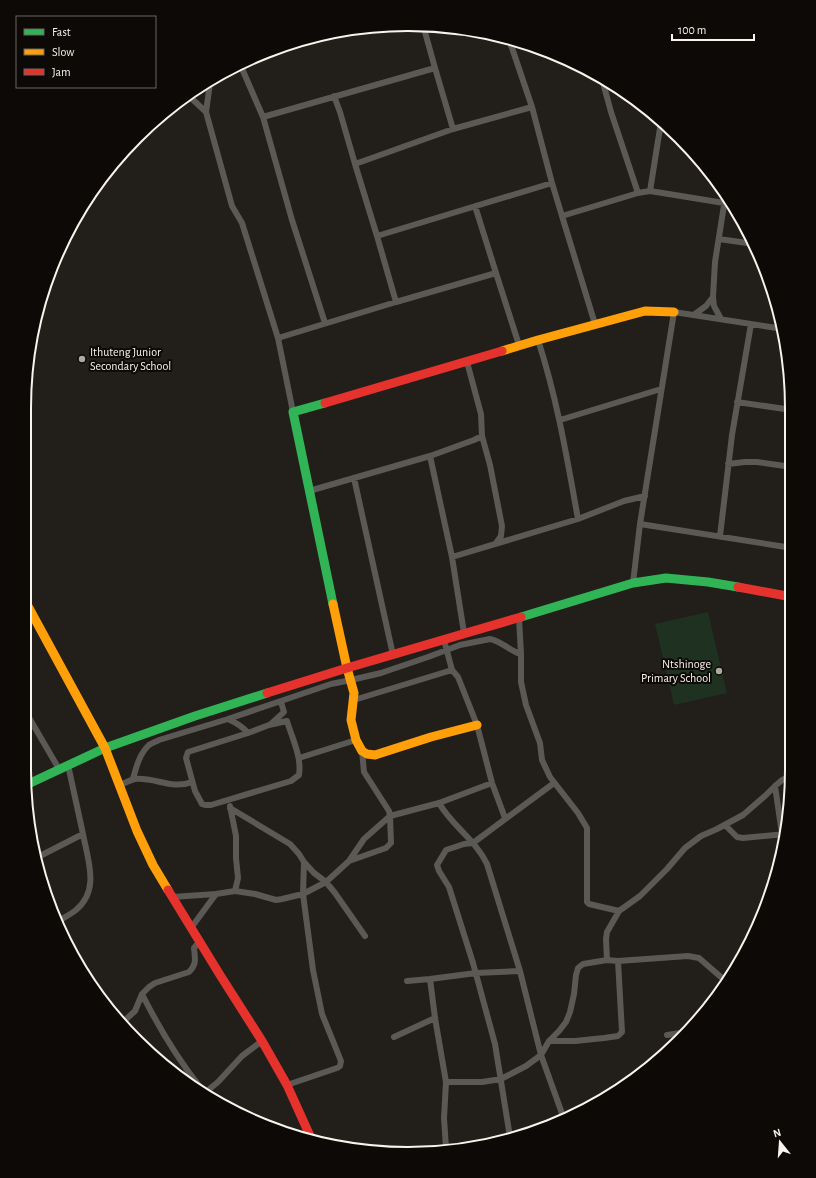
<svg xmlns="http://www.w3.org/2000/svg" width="816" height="1178" font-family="'Alegreya Sans',sans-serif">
<rect width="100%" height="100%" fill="#221e19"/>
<path fill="#1f3120" d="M708,612L727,693L674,705L655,624Z"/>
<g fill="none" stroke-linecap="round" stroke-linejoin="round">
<path stroke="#5a5956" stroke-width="6" d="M423,25L435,68L453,129
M509,39L532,107L552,183L562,216
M511,46L521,43
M240,64L263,117L435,68
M602,79L611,112L638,193
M210,83L206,112L232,206L242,223L278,338L293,412
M334,96L340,112L355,164
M190,97L206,112
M263,117L292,220L325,323
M130,146L199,90L222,74
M650,191L661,122
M377,236L355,164L453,129L532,107
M719,239L754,244
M496,273L519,345
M713,297L714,306L721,319
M396,302L496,273L475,206
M695,314L706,306L713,297L715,262L725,199
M595,324L562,216L638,193L650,191L724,203
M278,338L396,302L377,236L552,183
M538,340C557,398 567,458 578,519
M737,402L792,410
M560,420L661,389
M482,436L490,465L502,526L501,536L496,543
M430,456L452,557
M728,464L745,462H757L792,467
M354,478L393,655
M309,491L430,456L474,440L482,436L481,414L467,362
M640,524L792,548
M720,536L732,435L751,324
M633,583L640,524L674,312L783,329
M519,618L521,654V682L526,705L540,743L542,760L550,777L578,813L587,828V902L589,904L619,911
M464,633L452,557L578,519L624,501L645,496
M452,670L458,677L477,725L492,783L505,818
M354,700L452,670L444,640
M24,709L59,769
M228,719C237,723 242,726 248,733
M287,721C292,738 302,757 299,775L291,781L211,805H205L202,804L195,791L186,758L188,752L248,733L269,725Z
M271,724L284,712L281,702
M24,727L32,723
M299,758L356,740
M133,779C136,768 139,755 148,746C151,743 156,742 159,740L228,719L331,684L351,680L381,673L428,657L460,645L490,639C501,641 510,651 521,654
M120,785C125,783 130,780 135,779C155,777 172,790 192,782
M775,786L782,834
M439,803L492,783
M230,806L236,836V858L238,878L235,891
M230,808L290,844L299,854L304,862L314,873L326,882L335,893L365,936
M725,825L737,837L743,838L786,834
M36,858L83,834L68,765
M349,861L364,839L390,816L389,811L364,772L362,751
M172,897L216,894
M60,920C65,917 71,914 76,910C100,890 88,861 83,834
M191,928L216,894L235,891L255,894L276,900L282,899L303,894L326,882L349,861L386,848L391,843L390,816L439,803C452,826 476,840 487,864L520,971L541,1055L526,1066L501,1079L482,1082H446
M607,960L606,939L607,932L619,911L640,896L667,869L685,848L701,836L717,829L743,815L766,795L775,786L782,780L791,776
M407,981L430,979
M123,1022L135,1011L142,994
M667,1035L687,1032
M394,1037L435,1018
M549,1041H575L604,1038L618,1036L622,1032L618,961
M287,1085L337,1068L340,1066L341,1061L322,1014L313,970L303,894L304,862
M200,1087C177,1058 158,1026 142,994L149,987L155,983L189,972C197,964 195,959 194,948L200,941
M207,1091L218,1082L242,1056L262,1041
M564,1119L541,1055L549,1041L559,1031L566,1022L570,1012L574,994L576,975L578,968L583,964L607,960L618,961L688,956L699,958L722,978L727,984
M510,1137L495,1044L473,963L449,887L439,871L437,865L446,850L464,844L473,843L554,783
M446,1148L444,1118L446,1082L435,1018L430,979L476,973L520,971"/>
<path stroke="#30b455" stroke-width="9" d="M325,403L293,412L333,604
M521,617L633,583L666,578L708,582L738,587
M26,785L105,748L195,716L267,693"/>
<path stroke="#ff9f0a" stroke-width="9" d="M502,351L538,340L645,311L674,312
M24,599L105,748L137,831L153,865L168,890
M333,604L347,668L354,693L351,720L356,740L362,751L367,754L375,755L431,737L477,725"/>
<path stroke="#e5322d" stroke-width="9" d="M325,403L502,351
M738,587L792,597
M267,693L347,668L521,617
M168,890L220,975L262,1041L287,1085L311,1138"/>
</g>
<g fill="#ada8a2" stroke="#0c0906" stroke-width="1.5">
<circle cx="82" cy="359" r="4"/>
<circle cx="719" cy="671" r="4"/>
</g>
<g text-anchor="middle" stroke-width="4" stroke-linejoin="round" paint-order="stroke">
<g font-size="12" fill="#f8f3ec" stroke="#0c0906" text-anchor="start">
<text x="90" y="356">Ithuteng Junior<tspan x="90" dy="14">Secondary School</tspan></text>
<text x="711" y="668" text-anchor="end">Ntshinoge<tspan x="711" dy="14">Primary School</tspan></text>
</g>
</g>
<path d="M0 0H816V1178H0ZM408 31H408A377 377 0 0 1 785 408V770A377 377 0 0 1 408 1147H408A377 377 0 0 1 31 770V408A377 377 0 0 1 408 31Z" fill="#0c0906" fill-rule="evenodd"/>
<path fill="none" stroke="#f8f3ec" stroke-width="2" d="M408 31H408A377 377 0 0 1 785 408V770A377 377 0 0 1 408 1147H408A377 377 0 0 1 31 770V408A377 377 0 0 1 408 31Z"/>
<rect x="16" y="16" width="140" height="72" fill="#0c0906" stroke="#6a6762"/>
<rect x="24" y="29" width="20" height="6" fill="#30b455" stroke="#6a6762"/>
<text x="52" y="36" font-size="12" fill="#f8f3ec">Fast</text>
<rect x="24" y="49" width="20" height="6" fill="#ff9f0a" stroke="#6a6762"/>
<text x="52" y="56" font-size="12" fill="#f8f3ec">Slow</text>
<rect x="24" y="69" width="20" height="6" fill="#e5322d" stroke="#6a6762"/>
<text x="52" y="76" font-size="12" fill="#f8f3ec">Jam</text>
<g transform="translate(780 1142) rotate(343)" stroke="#0c0906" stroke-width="3" paint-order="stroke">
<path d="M0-3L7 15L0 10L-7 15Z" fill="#f8f3ec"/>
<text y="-6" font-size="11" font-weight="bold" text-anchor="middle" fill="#f8f3ec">N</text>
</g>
<path d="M672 34v6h82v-6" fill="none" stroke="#f8f3ec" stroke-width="2"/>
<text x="678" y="34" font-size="12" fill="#f8f3ec" stroke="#0c0906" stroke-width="3" paint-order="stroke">100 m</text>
</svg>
